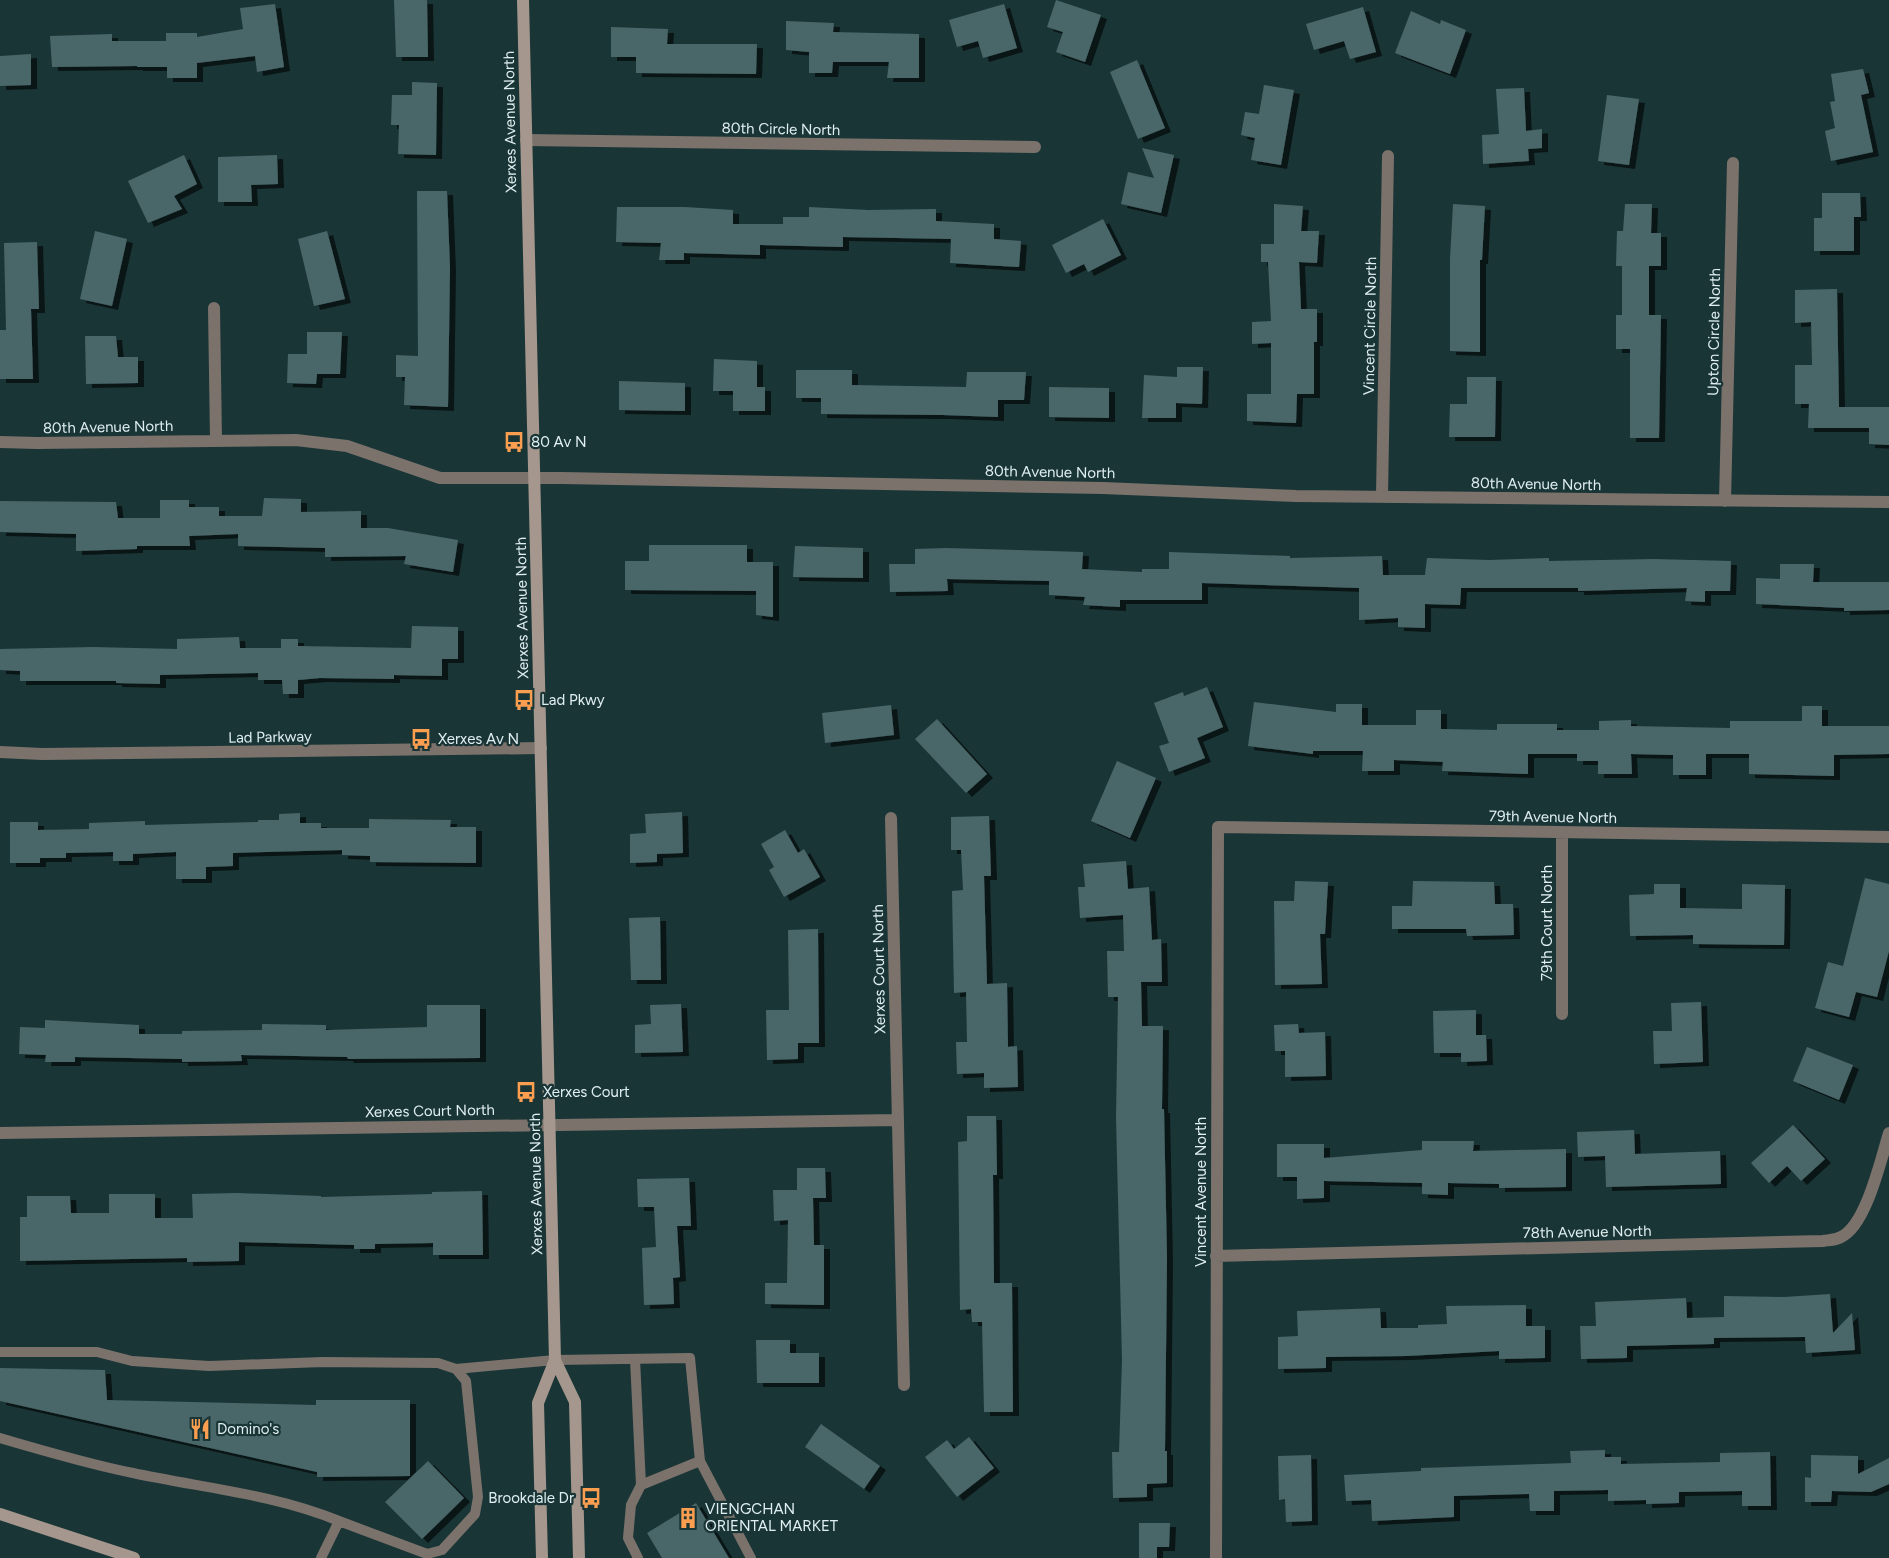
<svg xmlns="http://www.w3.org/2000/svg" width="1889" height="1558" font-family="Figtree,sans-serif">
<defs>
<filter id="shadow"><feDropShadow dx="6" dy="4" stdDeviation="0" flood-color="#0009"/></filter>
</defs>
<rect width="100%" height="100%" fill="#1a3536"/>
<path fill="#4a6668" filter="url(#shadow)" d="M394,0H427L428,57H396Z
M1056,0L1101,15L1085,62L1056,52L1063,32L1047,27Z
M275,4L284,67L257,72L255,56L197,63V78H167V67H137V66L52,67L50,36L112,34V41H166V33H197V37L243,29L240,8Z
M1004,4L1017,48L983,58L978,41L957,47L949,20Z
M1363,7L1376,52L1350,59L1344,41L1314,50L1306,24Z
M1411,11L1440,24L1441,20L1466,30L1450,74L1395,53Z
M786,21L834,23L833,32L919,34V78H887L889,62H833L832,73H809V52L786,50Z
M611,27L668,29L667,44H757L756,74L636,73V57H611Z
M31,54V85L0,86V56Z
M1137,60L1165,128L1138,139L1110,72Z
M1863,69L1869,93L1861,95L1873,152L1831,161L1825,131L1835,128L1830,102L1835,101L1831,74Z
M412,82L437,83L436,155L398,154L399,125H391L392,95H412Z
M1264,85L1294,90L1281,165L1251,160L1255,138L1241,135L1245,112L1259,114Z
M1524,88L1526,131L1542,129V148L1528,149L1529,161L1483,164L1482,135L1499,134L1496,89Z
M1607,95L1639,99L1629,165L1598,161Z
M1142,148L1174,155L1161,213L1121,204L1128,172L1154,178Z
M184,155L197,184L174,196L182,209L148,223L128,181Z
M277,155L278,184L251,185L252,202H218V157Z
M417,191H447L450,267L448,407L404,405L405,377H396V355L418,356Z
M1822,193H1860L1861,217H1854V251H1814V218H1822Z
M1274,204L1303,206L1301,231H1319L1317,263L1299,262L1301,309H1317V342H1314V394H1297L1296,423L1247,421V394H1271V343L1252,344V322L1271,321L1268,262H1261V244H1274Z
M1453,204L1485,206L1482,260H1480V352L1450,351V259Z
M1625,204H1652L1651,233H1661V266H1649V315H1661L1659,438H1630V349H1616V315H1622V266H1616L1617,231H1623Z
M617,207H685L733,210V224H783V217H809V207L868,210L936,209V221L994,224V239L1021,241L1019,267L950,263L951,239L843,237V247L760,245V255L684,253V260H659L661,243L616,242Z
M1103,219L1121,255L1088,272L1084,264L1066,273L1052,245Z
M95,231L127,239L112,306L80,299Z
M327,231L345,299L314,306L298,239Z
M37,242L39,309H31L33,379H0V330H6L4,243Z
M1837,289L1839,407H1889V445L1869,444V428H1808L1809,404H1795V365H1812L1811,322L1795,323V290Z
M307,332H342L340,374H317L316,384L287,383L288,354H307Z
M85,336H116L118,357H138V383L86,384Z
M714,359L757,361V387H765V411H733V391H713Z
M1177,367H1203L1202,404L1176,403V418H1142L1144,375L1177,377Z
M796,370H852V385L966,387L967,372H1026L1024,400H998V417L943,415L821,414V398H796Z
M1467,377H1496L1495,437H1449L1450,404H1467Z
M619,381L685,383V411L619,410Z
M1049,387L1109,388V418L1049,417Z
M264,498L301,499V512L361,511V528H388L458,540L453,572L404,564L406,556L325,557V548L238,546V534L189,536L190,546H137V549L76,551V534L0,532V501L116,502L118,518H160V500H189V507H219V516H262Z
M649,545H747V562H773V617L756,615V591L625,590V561H649Z
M795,546L863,548V578L793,577Z
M946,548L1083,552L1082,569L1142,572V569H1169V552L1290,556V558L1382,556L1383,575H1425L1427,558L1489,560L1549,558V561L1654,559L1731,561L1730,591H1705V602L1685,601L1687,588L1578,591V588H1461L1460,605L1425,604V628L1398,627V618L1359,620V588L1202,583V600H1120V607L1083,605L1085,597L1049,595V581L947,579L948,591L890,592L889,564H915V549Z
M1780,564H1814L1813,582H1889V610L1844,611V608L1756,604V578L1780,579Z
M412,626L458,627V659H442V676L394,675V679L320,678L298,680V694H283L282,680H258V673L160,675V684L116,683V681H20V671L0,670V649L93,647L177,649V639L239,637L240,648H281V639H298V646L411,648Z
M1207,687L1223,727L1197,738L1205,758L1169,772L1159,746L1169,743L1154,703L1183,692L1184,696Z
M1254,702L1336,712V704H1362V725H1416V710H1441V729L1497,730V724H1557V730H1599V721L1631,720V726L1730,728V721H1802V706H1822V726H1889V754L1834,755V776L1749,774V754H1706V775H1673V755L1631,754L1632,774H1598V761H1577V754H1528V774L1442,771L1443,762L1394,760V771H1362L1363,751H1313V754L1248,746Z
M891,705L894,735L825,743L822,713Z
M937,719L987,774L966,793L915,739Z
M1117,761L1156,778L1130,838L1091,821Z
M682,812L683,853L657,854V862L630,863V834L646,833L645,814Z
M300,813V823H321V828H369V819L451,820L450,827H476V863L370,862V856L342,855V850L233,853V866L206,867V879H176V852L133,854V861H113V852L66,853V858H40V863H10V822H38V830L89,829V823L145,821V825L258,822V820H279V814Z
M989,816L991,876H984L987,984L1007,983L1008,1047L1017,1046L1018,1087L984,1088V1073L957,1074L956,1042H967L966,992L954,993L952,891L963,890L961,850H951V817Z
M785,830L798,853L804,849L820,877L784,897L769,870L774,867L761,844Z
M1126,861L1128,889L1149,887L1152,940L1161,939L1162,982H1141L1142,1026H1163L1162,1109H1164L1167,1258L1165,1451H1167V1483L1147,1484V1497L1113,1498L1112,1452H1119L1122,1360L1116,1118L1118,997H1108L1107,951H1124L1123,915L1080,918L1078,887H1085L1083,864Z
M1865,878L1889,884V951L1877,997L1856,992L1849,1017L1815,1008L1828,962L1843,966Z
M1295,881L1328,882L1325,934H1320L1322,984L1275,985L1274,901H1294Z
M1413,881L1494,882L1495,904H1513L1514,935L1467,936L1466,929H1392V906H1412Z
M1654,884H1680V908L1742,909V884L1785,885L1784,945L1693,944V935L1630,936L1629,895L1654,894Z
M660,917L661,980H631L629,918Z
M818,929L819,1043H798V1059L767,1060L766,1010H789L788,930Z
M1701,1002L1703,1062L1654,1064L1653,1031H1672L1671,1003Z
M681,1004L683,1052L635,1053V1025L651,1024L650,1005Z
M427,1005H480V1058L348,1059L347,1057L241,1055L242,1061L182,1062V1059L75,1057V1062H45L46,1055L19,1054L20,1027L45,1028V1020L139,1025V1034H182V1031L262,1030V1024L326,1025V1030L427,1027Z
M1476,1010V1035H1486L1487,1061L1461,1062V1053H1434L1433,1011Z
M1298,1024L1299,1033L1325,1032L1326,1076L1285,1077V1051H1275L1274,1025Z
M1807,1047L1853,1065L1839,1100L1793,1081Z
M967,1116H996L997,1175H993L994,1283H1012L1013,1412H984L982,1322H972L971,1309L960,1310L958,1142L967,1141Z
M1793,1125L1825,1159L1801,1181L1787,1166L1769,1183L1751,1163Z
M1634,1130L1635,1154L1720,1151L1721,1184L1606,1187L1605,1156L1578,1157L1577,1132Z
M1422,1141H1474L1473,1151L1566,1149V1187L1499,1188V1184L1448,1183V1195L1422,1194V1183L1324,1181V1198L1297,1199V1177H1277V1144H1324V1158L1422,1150Z
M797,1168H825L826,1198H813L814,1245H824V1305L765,1304V1283H787L788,1220L774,1221L773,1190H797Z
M689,1178L691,1226H677L680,1277L673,1278L674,1304L644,1305L642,1248L656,1247L654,1207H638L637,1179Z
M482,1191L483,1255H433V1243L375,1244V1249H354V1245L239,1242V1261L187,1262V1258L20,1261V1217H27V1196H70L71,1213H109V1194H155V1218H193L192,1194L238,1193L321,1196V1197L432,1194V1192Z
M1830,1294L1833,1333L1852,1313L1855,1350L1806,1353L1805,1337L1714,1338V1344L1627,1346V1358L1581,1359L1580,1326H1596L1595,1302L1686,1298L1687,1318L1724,1317V1296L1784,1297Z
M1526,1305V1326H1545V1358L1499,1359V1351L1407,1356L1326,1357V1368L1278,1369V1337L1298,1336L1297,1311L1380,1308L1381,1328H1418V1325L1447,1324L1446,1306Z
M756,1340H790V1353H819V1383H757Z
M0,1368L105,1370L107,1400L316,1405V1400H410V1476L317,1477V1472L0,1401Z
M821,1424L880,1466L864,1489L805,1447Z
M969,1437L994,1468L957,1497L925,1457L947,1440L954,1449Z
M1605,1450V1457H1621V1464L1720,1462V1453L1770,1452L1771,1506H1742V1491L1679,1492V1503L1646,1504V1500L1608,1501V1490L1554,1491V1511H1530L1529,1494L1454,1496V1517L1372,1521L1371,1500L1346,1501L1344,1475L1421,1471V1468L1571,1463L1570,1451Z
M1311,1455L1312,1521L1286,1522L1285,1499L1279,1500L1278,1456Z
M1811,1455L1858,1456V1474L1889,1458V1484L1871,1492L1832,1491L1831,1502H1805V1477L1811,1478Z
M428,1461L464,1498L422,1539L385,1502Z
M696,1503L729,1558H662L647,1533Z
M1139,1523H1170L1169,1547H1157V1558H1139Z"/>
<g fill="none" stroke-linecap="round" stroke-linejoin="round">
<path stroke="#7b726c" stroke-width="10" d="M0,1352H97L132,1361L209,1366L323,1362L438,1363L456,1369L466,1381L478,1497L475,1514L442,1550L427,1554L339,1521L321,1558
M635,1359L641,1485L631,1505L628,1538L638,1558
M456,1369L555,1360L690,1358L700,1461L751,1558
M0,1438C44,1451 88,1464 133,1473C203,1488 273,1494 339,1521
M641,1485L700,1461"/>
<path stroke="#7b726c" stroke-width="12" d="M526,140L1035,147
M214,308L216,440
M0,442L37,443L296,440L347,446L440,478H562L1103,488L1296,496L1889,502
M1382,496L1388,156
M1725,501L1733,163
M0,752L42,754L541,748
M891,818L904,1385
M1562,833V1014
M0,1133L897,1120
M1216,1256L1823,1241C1829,1240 1836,1240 1841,1237C1866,1226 1881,1159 1889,1133
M1216,1558L1218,827L1889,837"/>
<path stroke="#a5978d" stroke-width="12" d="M523,0L555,1360L575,1402L579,1558
M0,1514L134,1558
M542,1558L538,1403L555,1360"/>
</g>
<defs>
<symbol id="bus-bare" viewBox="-9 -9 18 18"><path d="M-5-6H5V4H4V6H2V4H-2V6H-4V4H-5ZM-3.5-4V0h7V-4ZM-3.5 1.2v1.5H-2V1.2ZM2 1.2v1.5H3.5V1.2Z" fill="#fb9e50" stroke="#1a3536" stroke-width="2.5" paint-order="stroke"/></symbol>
<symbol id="restaurant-bare" viewBox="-9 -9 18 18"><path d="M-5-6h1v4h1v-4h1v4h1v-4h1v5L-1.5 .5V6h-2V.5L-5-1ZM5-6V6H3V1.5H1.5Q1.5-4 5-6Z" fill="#fb9e50" stroke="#1a3536" stroke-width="2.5" paint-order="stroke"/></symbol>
<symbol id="building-bare" viewBox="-9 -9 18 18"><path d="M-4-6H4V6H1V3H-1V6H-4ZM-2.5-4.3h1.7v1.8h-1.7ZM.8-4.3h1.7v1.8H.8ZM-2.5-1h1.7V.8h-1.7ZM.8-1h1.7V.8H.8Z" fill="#fb9e50" stroke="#1a3536" stroke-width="2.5" paint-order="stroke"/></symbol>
</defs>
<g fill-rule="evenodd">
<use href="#bus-bare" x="499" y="427" width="30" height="30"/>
<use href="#bus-bare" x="509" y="685" width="30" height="30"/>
<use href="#bus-bare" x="406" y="724" width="30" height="30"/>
<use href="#bus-bare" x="511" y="1077" width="30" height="30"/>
<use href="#restaurant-bare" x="185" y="1414" width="30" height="30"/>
<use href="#bus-bare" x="576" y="1483" width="30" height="30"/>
<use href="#building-bare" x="673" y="1503" width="30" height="30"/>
</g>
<g text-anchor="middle" stroke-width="4.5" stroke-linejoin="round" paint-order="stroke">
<g font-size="15" fill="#e0eff0" stroke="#1a3536">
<text transform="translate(510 122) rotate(-91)" y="5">Xerxes Avenue North</text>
<text transform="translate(781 129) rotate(1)" y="5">80th Circle North</text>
<text transform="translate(1370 326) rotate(-89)" y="5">Vincent Circle North</text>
<text transform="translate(1714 332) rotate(-89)" y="5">Upton Circle North</text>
<text transform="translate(108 427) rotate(-1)" y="5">80th Avenue North</text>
<text transform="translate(1050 472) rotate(1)" y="5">80th Avenue North</text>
<text transform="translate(1536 484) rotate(1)" y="5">80th Avenue North</text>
<text transform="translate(522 608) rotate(-91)" y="5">Xerxes Avenue North</text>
<text transform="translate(270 737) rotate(-1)" y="5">Lad Parkway</text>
<text transform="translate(1553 817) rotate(1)" y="5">79th Avenue North</text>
<text transform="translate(1547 923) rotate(-90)" y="5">79th Court North</text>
<text transform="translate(879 969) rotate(-91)" y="5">Xerxes Court North</text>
<text transform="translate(430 1111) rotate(-1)" y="5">Xerxes Court North</text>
<text transform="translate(536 1184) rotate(-91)" y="5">Xerxes Avenue North</text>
<text transform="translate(1201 1192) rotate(-90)" y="5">Vincent Avenue North</text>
<text transform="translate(1587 1232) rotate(-1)" y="5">78th Avenue North</text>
</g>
<g font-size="15" fill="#e0eff0" stroke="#1a3536" text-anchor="start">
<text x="531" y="447">80 Av N</text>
<text x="541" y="705">Lad Pkwy</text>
<text x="438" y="744">Xerxes Av N</text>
<text x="543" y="1097">Xerxes Court</text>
<text x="217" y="1434">Domino's</text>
<text x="574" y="1503" text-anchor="end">Brookdale Dr</text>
<text x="705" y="1514">VIENGCHAN<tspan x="705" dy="17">ORIENTAL MARKET</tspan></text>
</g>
</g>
</svg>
